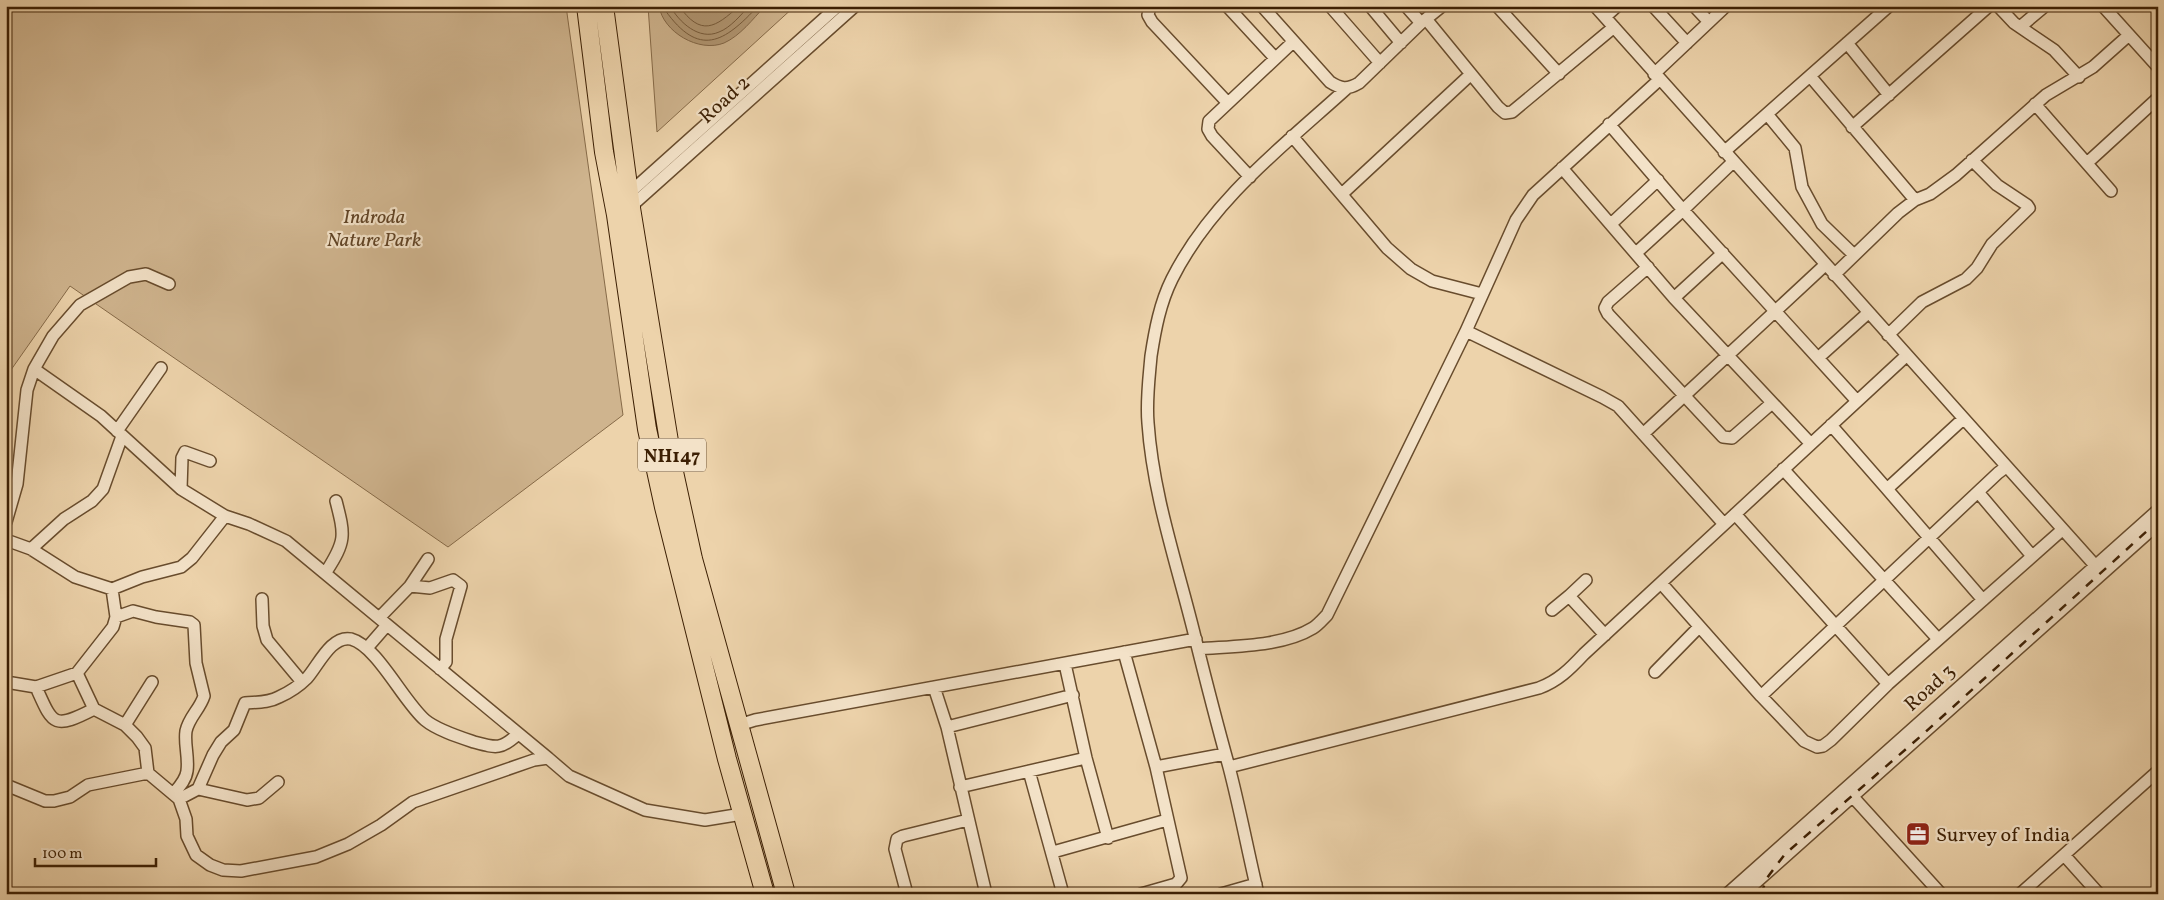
<svg xmlns="http://www.w3.org/2000/svg" width="2164" height="900" font-family="Vollkorn,serif">
<rect width="100%" height="100%" fill="#edd3ab"/>
<filter id="stains"><feTurbulence type="fractalNoise" baseFrequency=".004" numOctaves="4"/><feColorMatrix values="0 0 0 0 .2 0 0 0 0 .09 0 0 0 0 .02 0 0 0 .5 -.17"/></filter>
<radialGradient id="worn" r=".72"><stop offset=".6" stop-color="#630" stop-opacity="0"/><stop offset="1" stop-color="#630" stop-opacity=".3"/></radialGradient>
<path fill="#cfb48e" stroke="#866a48" d="M6,6H566L623,415L448,547L70,286L6,377Z
M648,6H795L657,132Z"/>
<path fill="#b19672" stroke="#826646" d="M659,6H765C753,19 740,36 724,43C699,53 663,32 659,6Z"/>
<g fill="none" stroke-linecap="round" stroke-linejoin="round">
<path stroke="#765a3a" stroke-width="1" d="M664,6L665,10C699,58 724,43 758,6
M670,6C679,22 699,41 719,32C730,28 741,15 749,6
M679,6C701,37 715,28 739,6"/>
<defs>
<path id="minor" d="M1150,6L1148,15L1152,22L1227,102
M1227,6L1275,58
M1262,6L1330,82C1341,89 1347,90 1359,83L1421,23L1442,6
M1330,6L1380,63
M1370,6L1401,43
M1406,6L1421,23
M1497,6L1559,74
M1595,6L2101,572
M1653,6L1687,43
M1694,6L1709,22
M1998,6L2014,23L2054,50L2079,77
M2103,6L2158,67
M1605,17L1617,6
M1426,19L1498,107L1505,113L1512,112L1614,27
M2020,27L2045,6
M1847,43L1889,95
M1654,74L1726,6
M1810,76L1915,200
M2035,104L2111,191
M1767,114L1795,148L1802,187L1822,224L1854,255
M1609,124L1683,210L1733,162
M1852,127L1989,6
M1292,136L1387,248L1411,269L1432,281L1482,294
M1724,152L1889,6
M2087,163L2158,98
M1562,168L1674,298
M1250,177L1212,136L1208,129L1209,121L1293,42
M1343,193L1470,75
M626,196L838,6
M627,210L855,6
M1611,224L1658,180
M1636,253L1683,210L1857,401
M1723,253L1674,298L1811,444
M1648,267L1608,302L1605,308L1608,314L1723,437L1732,438L1772,403
M1834,275L1898,213L1915,200L1930,194L1956,175L2046,95L2093,67L2129,35
M1466,331L1602,397L1618,406L1724,524
M1888,335L1922,302L1966,279L1977,268L1992,244L2029,208L2027,205L1997,185L1972,160
M1818,358L1868,313
M34,369L101,416L181,489L225,516L249,524L286,541L548,758
M1963,419L1887,489L1983,600
M1831,425L1887,489
M117,431L161,368
M1643,434L1825,265
M1783,469L1938,639
M181,489L182,458L185,452L210,461
M1978,492L2032,556
M1735,514L1888,684
M6,522L17,484L27,390L34,369L53,336L80,305L129,277L146,274L169,284
M6,540L31,549L75,577L112,589
M31,549L64,519L92,501L103,489L122,436
M326,572C346,541 345,536 336,501
M1586,580L1569,596L1605,635
M1661,583L1761,696L1804,741L1817,747L1823,746L1831,740L1888,684L2062,530
M410,586L430,588L453,580L461,586L446,639V662L440,669
M262,599L263,626L267,640L302,682
M1552,610L1569,596
M116,617L133,611L156,617L190,622L194,625L196,663L204,696C200,709 189,717 186,731C184,744 189,757 187,771C186,780 179,787 173,794
M379,618L410,586L428,559
M367,648L387,625
M1198,649C1233,646 1282,647 1313,628C1318,625 1323,619 1327,615L1466,331L1516,220L1533,195L1659,80
M1124,652L1156,767L1181,878L1176,884L1141,894
M1065,664L1086,758L1108,838
M1655,672L1699,627
M6,682L36,687L77,673
M36,687C53,725 53,730 94,709
M934,687L947,727L986,894
M1761,696L1998,473L2006,467
M125,725L152,682
M739,725L755,720L1196,639
M947,727L1073,695
M1156,767L1225,754
M1229,767L1539,688C1558,681 1570,669 1584,654L1906,356
M1029,771L1063,894
M148,773L145,748L137,737L125,725L94,709L77,673L113,627L116,617L112,589L142,577L181,567L192,558L225,516
M6,785L45,801H54L70,797L88,785L148,773L179,799L198,789L213,755L221,742L234,730L245,703C257,702 268,703 279,697C288,693 300,685 307,678C318,666 331,635 351,639C377,646 403,701 425,720C437,730 459,737 474,742C496,748 501,750 518,734
M960,787L1086,758
M198,789L247,800L259,798L278,782
M1853,797L1941,894
M179,799L186,819L187,836L196,855L210,865L223,870L241,871L316,857L348,844L381,825L413,802L534,760L548,758L569,776L645,810L705,820L742,814
M1053,852L1167,820
M2064,855L2099,894
M907,894L895,849L897,839L903,836L968,820
M1221,894L1256,884
M1258,894C1248,852 1240,809 1229,767C1217,724 1206,681 1195,637C1178,567 1153,496 1148,423C1146,401 1149,379 1151,356C1155,330 1160,303 1172,279C1211,201 1283,146 1346,89
M1727,894L2158,510
M1743,894L2158,524
M2020,894L2158,771"/>
<path id="highway" d="M586,6L604,152L616,215L647,429L664,507L727,759L765,894
M604,6L631,208L674,472L693,559L786,894"/>
</defs>
<use href="#minor" stroke="#684c2d" stroke-width="14"/>
<use href="#highway" stroke="#3c1f03" stroke-width="20"/>
<use href="#minor" stroke="#f3e2c8" stroke-width="11"/>
<use href="#highway" stroke="#edd3ab" stroke-width="18"/>
<path stroke="#3c1f03" stroke-width="2.5" stroke-dasharray="9 9" stroke-linecap="butt" d="M1761,894L1767,878L1785,854L1921,736L2158,521"/>
</g>
<defs>
<symbol id="office-square" viewBox="-11 -11 22 22"><rect x="-9" y="-9" width="18" height="18" rx="4" fill="#8f2418" stroke="#f3e2c8"/><path d="M-6-3h4V-5.5h4V-3h4V5H-6ZM-1-4.5V-3h2v-1.5ZM-6 0V1H6V0Z" fill="#fff"/></symbol>
</defs>
<g fill-rule="evenodd">
<use href="#office-square" x="1904" y="820" width="28" height="28"/>
</g>
<g text-anchor="middle" stroke-width="4.5" stroke-linejoin="round" paint-order="stroke">
<rect fill="#f3e2c8" stroke="#735a3e" stroke-width="1" x="638" y="438.5" width="68" height="33" rx="4"/>
<g font-size="19" font-weight="bold" fill="#3c1f03">
<text x="672" y="462">NH147</text>
</g>
<g font-size="20" fill="#3c1f03" stroke="#f3e2c8">
<text transform="translate(724 99) rotate(-42)" y="7">Road 2</text>
<text transform="translate(1929 687) rotate(-42)" y="7">Road 3</text>
</g>
<g font-size="20" font-style="italic" fill="#614426" stroke="#f3e2c8">
<text x="374" y="223">Indroda<tspan x="374" dy="23">Nature Park</tspan></text>
</g>
<g font-size="20" fill="#3c1f03" stroke="#f3e2c8" text-anchor="start">
<text x="1936" y="841">Survey of India</text>
</g>
</g>
<rect width="2164" height="900" fill="none" stroke="#edd3ab" stroke-width="25"/>
<rect x="8" y="8" width="2149" height="885" fill="none" stroke="#3c1f03" stroke-width="2.5"/>
<rect x="12" y="12" width="2139" height="875" fill="none" stroke="#3c1f03"/>
<path d="M35 858v8h121v-8" fill="none" stroke="#3c1f03" stroke-width="2.5"/>
<text x="42" y="858" font-size="15" fill="#3c1f03" stroke="#f3e2c8" stroke-width="4" paint-order="stroke">100 m</text>
<rect width="100%" height="100%" filter="url(#stains)"/>
<rect width="100%" height="100%" fill="url(#worn)"/>
</svg>
